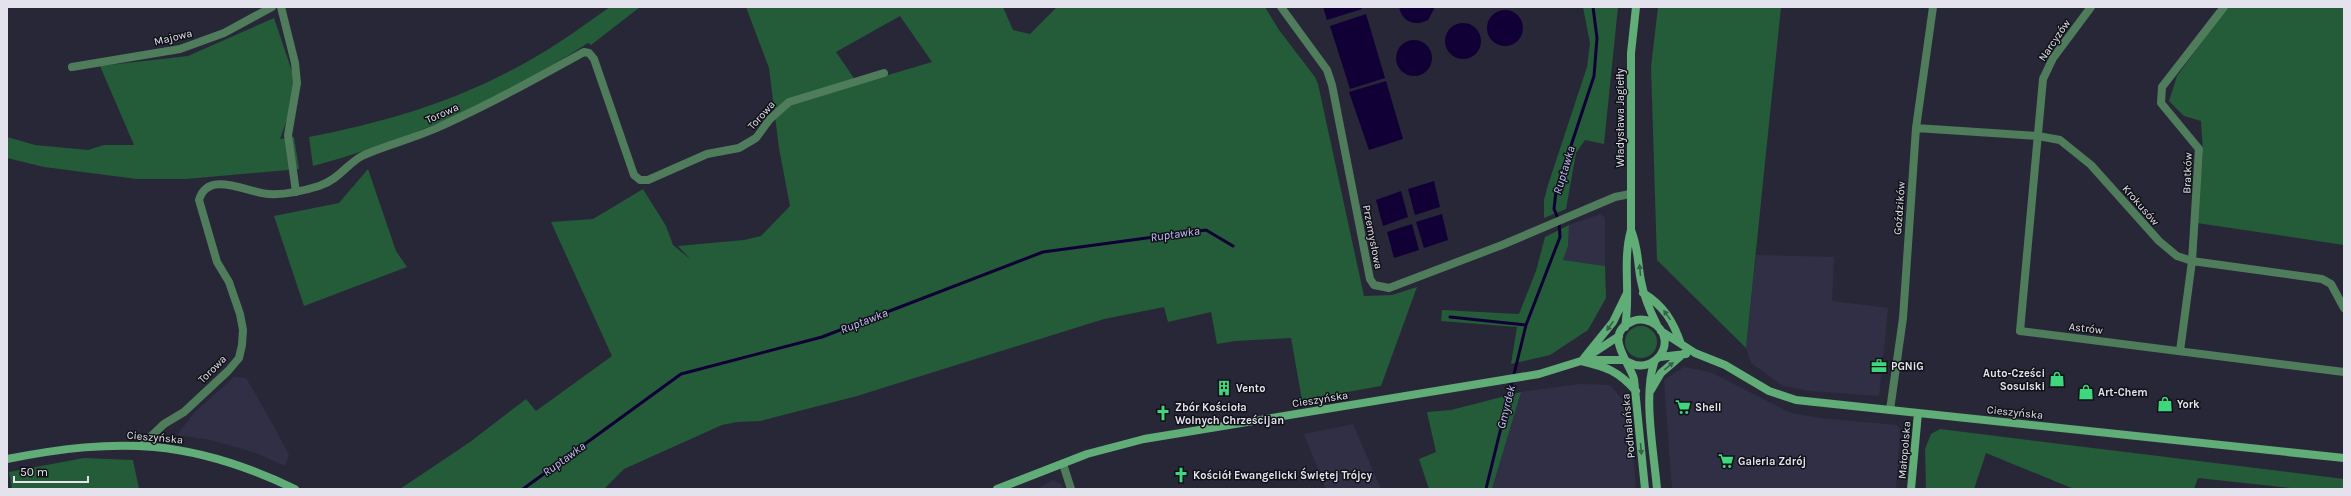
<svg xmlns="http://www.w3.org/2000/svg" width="2351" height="496" font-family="Karla,sans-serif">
<rect width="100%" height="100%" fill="#282738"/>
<path fill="#312f46" d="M1601,214L1605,218V266L1563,260L1568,246L1569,225Z
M1756,255L1834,257L1832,301L1888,308L1879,396L1810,391L1783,386L1751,363L1746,348Z
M1684,367L1710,372L1791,413L1820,418L1897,425L1900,430L1896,489H1672L1664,380Z
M234,377L246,378L276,430L289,455L285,466L256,453L211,440L177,435L194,413Z
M1580,384L1610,385L1629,408L1636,489H1492L1521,392Z
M1353,424L1381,489H1326L1304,434Z
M1053,480L1062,485L1063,489H1037Z"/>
<path fill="#245b38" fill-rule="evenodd" d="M610,7H640L591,45L588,43C503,98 412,140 313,166L309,137C376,124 441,106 502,75C540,57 576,31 610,7Z
M746,7H1003L1013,30L1030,34L1057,7H1265L1279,30L1315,77L1318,84L1364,296L1392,295L1417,287L1381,386L1302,400L1291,338L1235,341L1217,344L1211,312L1168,322L1164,307L1104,319L857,396L760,421L737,422L722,425L624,469L604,489H400L470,442L526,399L536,411L612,356L551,222L593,219L643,189L666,226L673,245L690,259L678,246L744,240L761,236L790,206L779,148L769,68ZM900,16L932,62L858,84L836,52Z
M1583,7H1618L1604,144L1585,140L1576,153L1566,209L1544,218V200L1548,185L1587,67L1590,43Z
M1658,7H1781L1746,348L1657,260L1651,67Z
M2227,7H2344V245L2197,223L2203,152L2201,121L2184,116L2169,101L2177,76Z
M274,18L298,89L280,139L294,137L299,169L186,179H137L44,167L7,158V137L35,145L88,150L104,145H134L100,66L188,56Z
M368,169L396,251L407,267L304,306L274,216L339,203Z
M1569,225L1568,246L1563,260L1605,266L1606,298L1588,330L1550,355L1511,364L1517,327L1441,321L1442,310L1519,314L1536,271L1545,237Z
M1625 342a16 16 0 1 1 32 0a16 16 0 1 1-32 0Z
M1521,392L1492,489H1429L1419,459L1436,452L1427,412L1451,410Z
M1940,429L2344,479V489H2300L2198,478L2194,489H2074L1986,453L1974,489H1926L1925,449L1931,434Z
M84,458L133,460L139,489H12L9,472Z"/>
<path fill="#110036" d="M1323,7H1362V9L1327,20Z
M1399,7H1435L1428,20C1415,27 1402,22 1399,7Z
M1487 28a18 18 0 1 1 36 0a18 18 0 1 1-36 0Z
M1366,14L1385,78L1350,89L1330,26Z
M1445 41a18 18 0 1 1 36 0a18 18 0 1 1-36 0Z
M1396 58a18 18 0 1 1 36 0a18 18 0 1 1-36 0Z
M1386,81L1403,139L1369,150L1349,92Z
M1434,181L1440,207L1415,215L1408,189Z
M1401,191L1408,217L1383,226L1376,200Z
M1442,214L1448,240L1424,248L1416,222Z
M1412,224L1419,250L1394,258L1387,232Z"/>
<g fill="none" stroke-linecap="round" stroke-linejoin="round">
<path stroke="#110036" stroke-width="3" d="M1450,317L1526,325
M523,489L681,374L822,337L1043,252L1206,230L1233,246
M1486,489L1526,325L1560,237L1559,221L1554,209L1556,191L1594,76L1597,38L1593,7"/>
<path stroke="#4f7d5c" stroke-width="8" d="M281,7L295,63L297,83L288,135L296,192
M1281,7L1327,70L1332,85L1370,279L1374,285L1389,288L1502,245L1615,197L1630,194
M2091,7L2053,58L2043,79L2020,331L2344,372
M72,67L180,49L224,33L272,7
M1916,128L2038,136L2060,140L2091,165L2159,241L2177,256L2192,261L2322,279L2331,284L2344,308
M2180,351L2192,261L2199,149L2161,103L2162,87L2224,7
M1890,410L1903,318L1916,128L1933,7
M142,445L164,424L184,412L228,371L239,358L242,345L243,330L240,314L229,282L217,262L199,200C208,169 248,193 269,194C286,195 303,191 319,186C340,179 347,163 364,155C389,144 416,138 441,126C490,104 537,78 584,52L589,53L594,59L634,175L640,180H648L707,154L739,148L756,138L770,119L789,102L884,73
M1063,464L1071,489"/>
<path stroke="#60ad78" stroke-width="8" d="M1631,230C1639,250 1637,261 1641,281C1644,297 1650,311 1657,325
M1643,293C1664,306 1673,321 1681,344
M1625,327C1631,294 1622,261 1631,230V53L1636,7
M1661,331L1695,353L1725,365L1769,391L1796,400L2344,458
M1660,357L1686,354
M1584,358L1613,322L1627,293
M1590,360H1625
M1581,361C1607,367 1618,371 1636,391
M1628,362C1652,376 1679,344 1656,325C1650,320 1641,318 1633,321C1602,334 1629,361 1634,379L1645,489
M1654,363C1643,396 1654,453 1657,489
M1651,390L1661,373L1683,354
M7,459C119,437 191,439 295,489
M997,489L1087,454L1144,439L1539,374L1581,361L1619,336
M1911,489L1918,413"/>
</g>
<defs><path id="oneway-solid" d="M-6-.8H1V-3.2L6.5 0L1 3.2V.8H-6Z"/></defs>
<g fill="#385f48">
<use href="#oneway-solid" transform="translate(1640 270) rotate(-95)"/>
<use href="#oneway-solid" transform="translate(1667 315) rotate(-126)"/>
<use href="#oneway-solid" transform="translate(1610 326) rotate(125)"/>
<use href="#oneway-solid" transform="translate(1669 366) rotate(-40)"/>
<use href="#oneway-solid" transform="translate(1641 449) rotate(85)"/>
</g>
<defs>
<symbol id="office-bare" viewBox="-9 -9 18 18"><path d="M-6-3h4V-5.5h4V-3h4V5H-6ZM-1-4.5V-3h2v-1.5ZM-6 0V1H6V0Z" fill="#3ed77d" stroke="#111118" stroke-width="2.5" paint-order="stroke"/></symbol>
<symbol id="shop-bare" viewBox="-9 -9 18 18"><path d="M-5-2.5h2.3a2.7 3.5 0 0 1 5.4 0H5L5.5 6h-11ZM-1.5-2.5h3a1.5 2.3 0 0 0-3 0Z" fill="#3ed77d" stroke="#111118" stroke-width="2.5" paint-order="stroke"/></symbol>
<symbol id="building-bare" viewBox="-9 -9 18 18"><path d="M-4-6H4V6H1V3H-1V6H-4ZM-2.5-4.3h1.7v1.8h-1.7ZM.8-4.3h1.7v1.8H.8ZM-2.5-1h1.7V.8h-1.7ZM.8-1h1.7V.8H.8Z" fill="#3ed77d" stroke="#111118" stroke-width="2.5" paint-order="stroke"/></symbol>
<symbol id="supermarket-bare" viewBox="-9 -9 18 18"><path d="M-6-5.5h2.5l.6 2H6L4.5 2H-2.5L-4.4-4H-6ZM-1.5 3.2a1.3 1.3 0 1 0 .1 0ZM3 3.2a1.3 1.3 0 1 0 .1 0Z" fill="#3ed77d" stroke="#111118" stroke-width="2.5" paint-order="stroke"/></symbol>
<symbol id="church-bare" viewBox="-9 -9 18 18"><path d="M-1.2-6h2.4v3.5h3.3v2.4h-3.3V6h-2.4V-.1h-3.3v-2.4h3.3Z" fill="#3ed77d" stroke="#111118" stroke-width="2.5" paint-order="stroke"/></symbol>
</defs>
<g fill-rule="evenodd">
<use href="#office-bare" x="1868" y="355" width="22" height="22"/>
<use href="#shop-bare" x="2046" y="368" width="22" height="22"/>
<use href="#building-bare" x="1213" y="377" width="22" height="22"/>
<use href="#shop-bare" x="2075" y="381" width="22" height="22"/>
<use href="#shop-bare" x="2154" y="393" width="22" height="22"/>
<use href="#supermarket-bare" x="1672" y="396" width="22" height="22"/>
<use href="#church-bare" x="1152" y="402" width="22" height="22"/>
<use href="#supermarket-bare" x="1715" y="450" width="22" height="22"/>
<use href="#church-bare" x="1170" y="464" width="22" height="22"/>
</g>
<g text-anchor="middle" stroke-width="3" stroke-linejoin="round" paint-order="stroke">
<g font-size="11" fill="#e3e2ed" stroke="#111118">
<text transform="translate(173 37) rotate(-14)" y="4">Majowa</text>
<text transform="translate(2054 40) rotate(-56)" y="4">Narcyzów</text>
<text transform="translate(442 113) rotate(-24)" y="4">Torowa</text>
<text transform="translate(761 115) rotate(-48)" y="4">Torowa</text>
<text transform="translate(1620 118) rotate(-90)" y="4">Władysława Jagiełły</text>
<text transform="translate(2187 173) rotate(-88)" y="4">Bratków</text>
<text transform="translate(2141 205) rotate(49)" y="4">Krokusów</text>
<text transform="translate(1899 208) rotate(-86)" y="4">Goździków</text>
<text transform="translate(1373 237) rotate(79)" y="4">Przemysłowa</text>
<text transform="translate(2086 328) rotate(7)" y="4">Astrów</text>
<text transform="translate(212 369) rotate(-45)" y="4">Torowa</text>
<text transform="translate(1320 399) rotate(-9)" y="4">Cieszyńska</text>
<text transform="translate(2015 412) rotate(6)" y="4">Cieszyńska</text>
<text transform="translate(1628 426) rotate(-95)" y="4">Podhalańska</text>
<text transform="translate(155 437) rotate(5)" y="4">Cieszyńska</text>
<text transform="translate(1904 450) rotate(-85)" y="4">Małopolska</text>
</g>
<g font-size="11" font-weight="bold" fill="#e3e2ed" stroke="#111118" text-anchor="start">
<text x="1891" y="370">PGNiG</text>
<text x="2045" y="377" text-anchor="end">Auto-Cześci<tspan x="2045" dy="13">Sosulski</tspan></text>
<text x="1236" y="392">Vento</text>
<text x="2098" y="396">Art-Chem</text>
<text x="2177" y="408">York</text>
<text x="1175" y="411">Zbór Kościoła<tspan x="1175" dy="13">Wolnych Chrześcijan</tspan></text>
<text x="1695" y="411">Shell</text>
<text x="1738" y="465">Galeria Zdrój</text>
<text x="1193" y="479">Kościół Ewangelicki Świętej Trójcy</text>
</g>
<g font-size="12" font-style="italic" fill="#c5c1fa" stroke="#111118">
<text transform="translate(1564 170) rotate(-73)" y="4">Ruptawka</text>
<text transform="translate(1175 234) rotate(-8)" y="4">Ruptawka</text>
<text transform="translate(864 321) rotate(-21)" y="4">Ruptawka</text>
<text transform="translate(1506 407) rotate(-76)" y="4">Gmyrdek</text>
<text transform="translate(564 459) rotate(-36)" y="4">Ruptawka</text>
</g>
</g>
<rect width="2351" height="496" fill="none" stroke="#e3e2ed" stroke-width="16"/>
<path d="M14 476v6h74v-6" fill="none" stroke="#e3e2ed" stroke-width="2"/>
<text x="20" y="476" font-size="12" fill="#e3e2ed" stroke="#111118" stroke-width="3" paint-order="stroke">50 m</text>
</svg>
